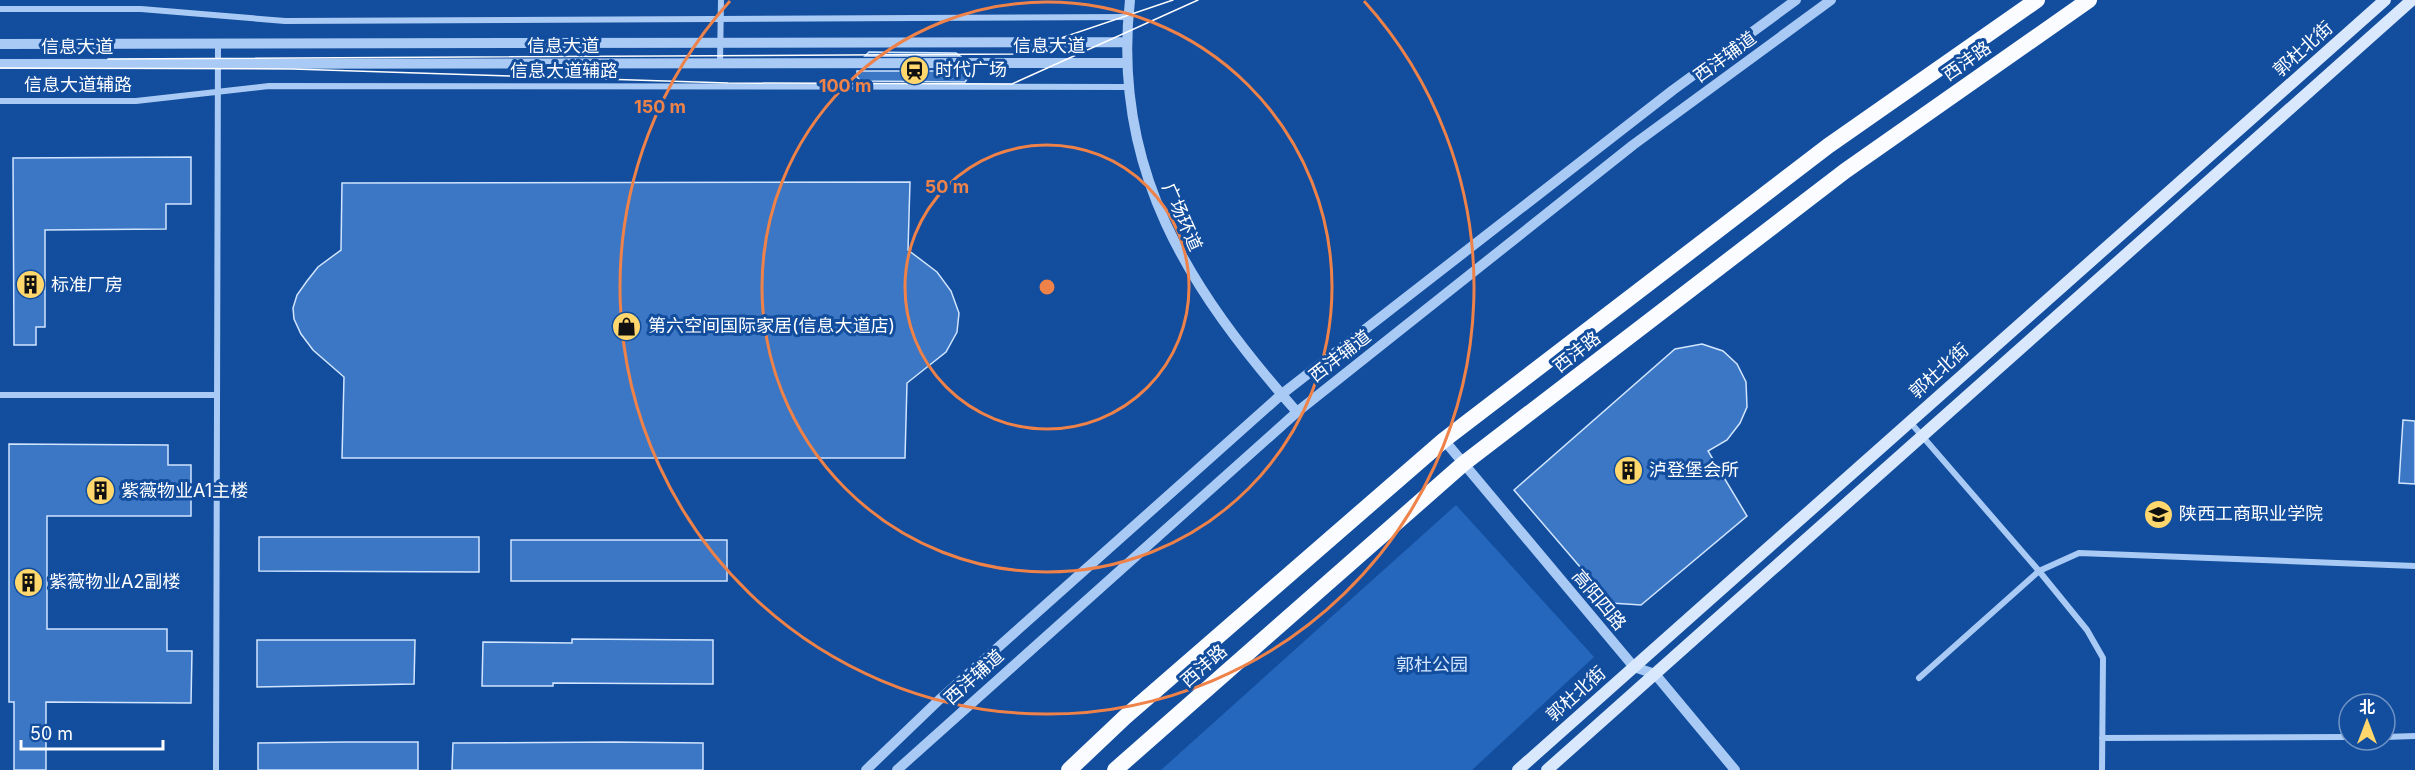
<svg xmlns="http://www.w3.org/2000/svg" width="2415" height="770" font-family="Inter,'Noto Sans SC',sans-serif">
<rect width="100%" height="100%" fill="#124d9e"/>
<path fill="#2567bc" d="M1456,505L1594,657L1472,770H1161Z"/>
<path fill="#3b77c4" stroke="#d1e5fe" stroke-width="1.5" d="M869,52L956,53L960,56H865Z
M857,71H970V75L965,82L861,81L857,77Z
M191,157V204H166V229L45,230V327H36V345H14L13,158Z
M910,182L908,250L937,272L951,291L959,313L957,332L946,352L907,383L905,458H342L344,377L313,350L301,334L294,319L293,308L297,295L307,281L318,267L341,250L342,183Z
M1702,344L1723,351L1737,364L1746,382L1747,407L1740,423L1727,440L1708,451L1747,516L1641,605L1611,603L1514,490L1675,349Z
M2403,420L2415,421V484L2399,483Z
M9,444L168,445V465H191V516H47V629H167V651H192L191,703L46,702V770H14V702H9Z
M259,537H479V572L259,571Z
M511,540H727V581H511Z
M572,639L713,640V684L553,683V686H482L483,642L572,643Z
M257,640H415L414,684L257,687Z
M346,742H418V770H258V743Z
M615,742L703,743V770H452L453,743Z"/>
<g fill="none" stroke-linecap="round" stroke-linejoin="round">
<path stroke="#a9caf4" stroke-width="6" d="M0,9H141L285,21L1128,17
M720,62L721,0
M0,101H136L269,86L1128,87
M0,395H216
M1910,422L2039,571L2087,630L2103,658L2102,770
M1919,678L2039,571L2079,553L2415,566
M2385,737L2415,736
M2102,738L2349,737
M216,770L218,44"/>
<path stroke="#a9caf4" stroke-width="10" d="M1130,0C1111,169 1189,290 1297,412
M0,44L1126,42
M0,64L1126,63
M1444,440L1634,667L1655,674L1735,770
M866,770L939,700L1282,394L1673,90L1796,0
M897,770L1297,412L1633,145L1831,0"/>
<path stroke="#d9e8fd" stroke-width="12" d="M1518,770L2385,0
M1547,770L2412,0"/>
<path stroke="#fafcff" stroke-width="16" d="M1069,770L1125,717L1444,440L1828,146L2037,0
M1115,770L1463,464L1845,171L2089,0"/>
<path stroke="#fff" stroke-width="1.5" d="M108,59L1014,54L1173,0
M0,68L293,69L728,83L1012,84L1198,0"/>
</g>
<g fill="none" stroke="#ee8249" stroke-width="3">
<circle cx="1047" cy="287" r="142"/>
<circle cx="1047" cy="287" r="285"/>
<path d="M1364 1A427 427 0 1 1 730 1"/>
</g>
<defs>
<symbol id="station-disc" viewBox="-11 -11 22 22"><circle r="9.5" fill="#ffd76c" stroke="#124d9e"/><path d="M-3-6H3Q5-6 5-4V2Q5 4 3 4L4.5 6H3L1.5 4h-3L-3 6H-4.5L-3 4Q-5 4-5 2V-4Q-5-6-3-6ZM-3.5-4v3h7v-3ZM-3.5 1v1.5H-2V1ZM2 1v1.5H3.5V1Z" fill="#111"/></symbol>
<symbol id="building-disc" viewBox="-11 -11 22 22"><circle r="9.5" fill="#ffd76c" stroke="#124d9e"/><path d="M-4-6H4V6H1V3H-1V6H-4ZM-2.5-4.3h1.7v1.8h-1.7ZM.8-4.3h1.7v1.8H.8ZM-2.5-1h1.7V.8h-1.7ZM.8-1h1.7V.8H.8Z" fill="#111"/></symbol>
<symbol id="shop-disc" viewBox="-11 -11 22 22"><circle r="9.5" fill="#ffd76c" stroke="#124d9e"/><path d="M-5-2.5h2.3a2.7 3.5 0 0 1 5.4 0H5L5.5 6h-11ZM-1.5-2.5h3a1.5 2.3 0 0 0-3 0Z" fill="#111"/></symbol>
<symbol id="university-disc" viewBox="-11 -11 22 22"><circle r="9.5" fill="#ffd76c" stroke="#124d9e"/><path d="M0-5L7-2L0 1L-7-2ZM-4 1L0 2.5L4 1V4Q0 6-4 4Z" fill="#111"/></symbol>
</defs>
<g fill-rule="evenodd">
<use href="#station-disc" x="898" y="54" width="33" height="33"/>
<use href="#building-disc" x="14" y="268" width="33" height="33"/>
<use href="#shop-disc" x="610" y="310" width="33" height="33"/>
<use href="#building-disc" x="1612" y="454" width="33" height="33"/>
<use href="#building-disc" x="84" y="474" width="33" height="33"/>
<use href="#university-disc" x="2142" y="498" width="33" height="33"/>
<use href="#building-disc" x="12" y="566" width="33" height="33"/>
</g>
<g text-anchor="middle" stroke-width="6" stroke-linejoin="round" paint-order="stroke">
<g font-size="18" fill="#fff" stroke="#124d9e">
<text x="563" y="52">信息大道</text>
<text x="1049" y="52">信息大道</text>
<text x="77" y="53">信息大道</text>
<text transform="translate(2303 49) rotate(-42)" y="6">郭杜北街</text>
<text transform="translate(1725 57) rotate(-36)" y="6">西沣辅道</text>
<text transform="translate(1967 61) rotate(-35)" y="6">西沣路</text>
<text x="564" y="77">信息大道辅路</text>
<text x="78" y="91">信息大道辅路</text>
<text transform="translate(1182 217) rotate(66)" y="6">广场环道</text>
<text transform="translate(1577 352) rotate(-38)" y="6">西沣路</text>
<text transform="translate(1340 356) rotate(-38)" y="6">西沣辅道</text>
<text transform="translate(1939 371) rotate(-42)" y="6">郭杜北街</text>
<text transform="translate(1599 600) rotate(50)" y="6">高阳四路</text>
<text transform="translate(1204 666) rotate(-41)" y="6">西沣路</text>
<text transform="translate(974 677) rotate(-42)" y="6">西沣辅道</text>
<text transform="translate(1576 694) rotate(-42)" y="6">郭杜北街</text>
</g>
<g font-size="18" fill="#fff" stroke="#124d9e" text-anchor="start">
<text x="935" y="76">时代广场</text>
<text x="51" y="291">标准厂房</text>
<text x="648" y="332">第六空间国际家居(信息大道店)</text>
<text x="1649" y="476">泸登堡会所</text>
<text x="121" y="497">紫薇物业A1主楼</text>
<text x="2179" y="520">陕西工商职业学院</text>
<text x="49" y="588">紫薇物业A2副楼</text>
</g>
<g font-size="18" fill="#d1e5fe" stroke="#124d9e">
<text x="1432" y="671">郭杜公园</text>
</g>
</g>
<circle cx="1047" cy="287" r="9" fill="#ee8249" stroke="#124d9e" stroke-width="3"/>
<g font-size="18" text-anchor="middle" font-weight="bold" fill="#ee8249" stroke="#124d9e" stroke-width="6" stroke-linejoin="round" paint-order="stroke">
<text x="845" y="92">100 m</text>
<text x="660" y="113">150 m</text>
<text x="947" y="193">50 m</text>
</g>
<g transform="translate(2367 722)"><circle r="28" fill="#124d9e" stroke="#7194c5" stroke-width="1.5"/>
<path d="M0-4.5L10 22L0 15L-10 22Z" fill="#ffd76c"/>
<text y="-9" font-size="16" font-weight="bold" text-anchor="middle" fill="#ffffff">北</text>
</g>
<path d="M21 740v9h142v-9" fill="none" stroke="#ffffff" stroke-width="3"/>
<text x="30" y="740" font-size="18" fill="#ffffff" stroke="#124d9e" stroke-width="4.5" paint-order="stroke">50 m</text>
</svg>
